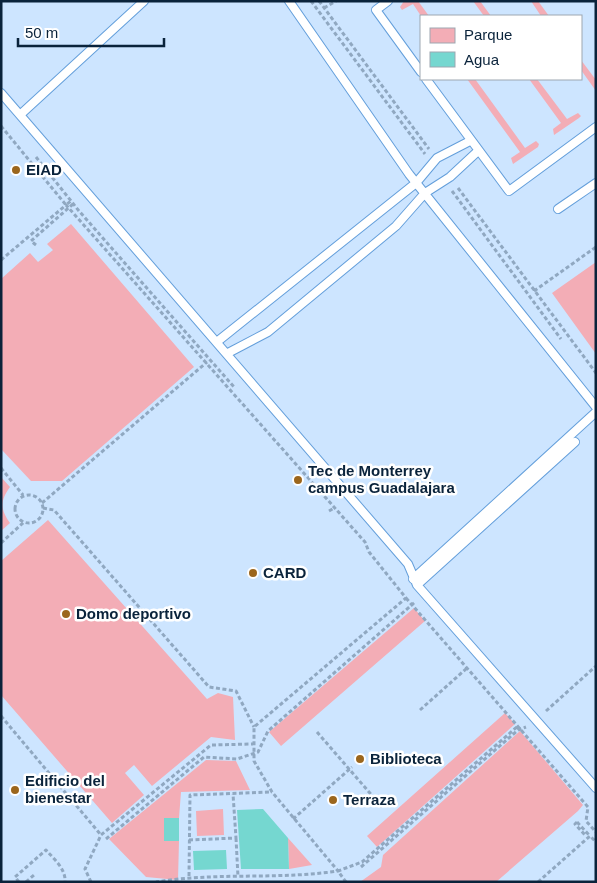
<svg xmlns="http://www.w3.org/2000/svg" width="597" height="883" font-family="Arial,sans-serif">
<rect width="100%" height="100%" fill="#cde5ff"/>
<path fill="#f3adb6" d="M404,1H418L429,16H421L413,4L402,10L400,7Z
M473,1H480L491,16H484Z
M531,1H538L549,16H541Z
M581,60L596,80V91L581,70Z
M467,79H475L525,148L536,141L539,144L538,147L513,164L511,158L520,152Z
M529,79H537L567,119L578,113L581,116L579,118L554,135L553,129L561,123Z
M71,224L194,367L62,481H31L1,449V279L30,253L38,262L53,250L47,244Z
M596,262V354L552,293Z
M1,477L10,487C0,501 0,509 10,523L1,531Z
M48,520L207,699L218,693L233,697L235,740L211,737L152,786L134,765L125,773L144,795L112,823L1,695V561Z
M414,608L425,621L281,746L269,732Z
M505,713L515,724L377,847L367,836Z
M520,731L583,805L578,811L496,882H360L381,867L383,855Z
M206,760L236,761L250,790L181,792L179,818H165L164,841H179L178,880L146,877L109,839Z
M223,809L224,835L197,836L196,811Z
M288,838L312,865L289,869Z"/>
<path fill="#75d7d0" d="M263,809L288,838L289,869H241L237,810Z
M164,818H179V841H164Z
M226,850L227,869L194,870L193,851Z"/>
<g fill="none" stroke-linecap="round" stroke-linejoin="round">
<defs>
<path id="lane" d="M289,1L409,174L596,407
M388,1L376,10L421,72
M426,79L509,191L596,127
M1,93L408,564L417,585L596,788
M21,114L144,1
M558,209L596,183
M218,341L416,183L437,158L470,141
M228,353L268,332L396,226L425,193L450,177L478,151
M413,579L596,412
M417,585L575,442"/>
</defs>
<use href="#lane" stroke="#649fdb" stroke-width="10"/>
<path stroke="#90a8c1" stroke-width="3" stroke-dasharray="4 2.5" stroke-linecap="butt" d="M311,1L425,154
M319,1L429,149
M324,8L336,1
M1,126L66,205L72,200
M36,157L79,211L234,387
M458,188L596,373
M452,191L561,339
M36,245L31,241L73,204
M1,260L66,205L365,542L369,552L406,598L254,727V761L272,792L338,871C278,880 216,872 156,882
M534,291L596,247
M1,468L23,495
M15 509a14 14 0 1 1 28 0a14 14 0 1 1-28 0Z
M42,503L207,362
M43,508L54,510L209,687L236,691L254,727
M329,511L334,508
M1,543L24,522
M406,598L588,807L586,821L596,832
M420,710L467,668
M546,711L596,666
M1,716L101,835
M317,732L382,807
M293,819L352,767
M577,822L590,836
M577,822L575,824L585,835
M236,838L238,877
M106,839L204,757L237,759L258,752L268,731L415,602
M189,840L236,838L233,794
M361,867L518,730L526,727
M189,876L190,795L272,792
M19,882L15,877L46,850C54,859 66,869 65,882
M26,882L34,875
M91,882L85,869L101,835L211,745L253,744
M346,882L338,871L362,862L518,726
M538,882L590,836L596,842"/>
<use href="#lane" stroke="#fff" stroke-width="8"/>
</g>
<g fill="#9b661d" stroke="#fff" stroke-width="2">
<circle cx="16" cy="170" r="5"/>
<circle cx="298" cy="480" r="5"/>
<circle cx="253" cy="573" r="5"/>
<circle cx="66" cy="614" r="5"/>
<circle cx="360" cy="759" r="5"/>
<circle cx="15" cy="790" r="5"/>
<circle cx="333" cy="800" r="5"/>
</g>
<g text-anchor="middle" stroke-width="5" stroke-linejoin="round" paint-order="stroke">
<g font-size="15" font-weight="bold" fill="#0a233b" stroke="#fff" text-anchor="start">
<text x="26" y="175">EIAD</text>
<text x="308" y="476">Tec de Monterrey<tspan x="308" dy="17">campus Guadalajara</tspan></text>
<text x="263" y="578">CARD</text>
<text x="76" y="619">Domo deportivo</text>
<text x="370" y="764">Biblioteca</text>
<text x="25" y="786">Edificio del<tspan x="25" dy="17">bienestar</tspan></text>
<text x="343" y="805">Terraza</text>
</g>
</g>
<rect width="597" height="883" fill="none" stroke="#0a233b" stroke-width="5"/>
<rect x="420" y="15" width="162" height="65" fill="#ffffff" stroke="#9da7b1"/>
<rect x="430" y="28" width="25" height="15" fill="#f3adb6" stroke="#9da7b1"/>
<text x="464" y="40" font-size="15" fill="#0a233b">Parque</text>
<rect x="430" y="52" width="25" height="15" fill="#75d7d0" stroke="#9da7b1"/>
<text x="464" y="65" font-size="15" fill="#0a233b">Agua</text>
<path d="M18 38v8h146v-8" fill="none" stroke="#0a233b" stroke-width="2.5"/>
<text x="25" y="38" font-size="15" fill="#0a233b" stroke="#ffffff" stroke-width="4" paint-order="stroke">50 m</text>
</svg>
